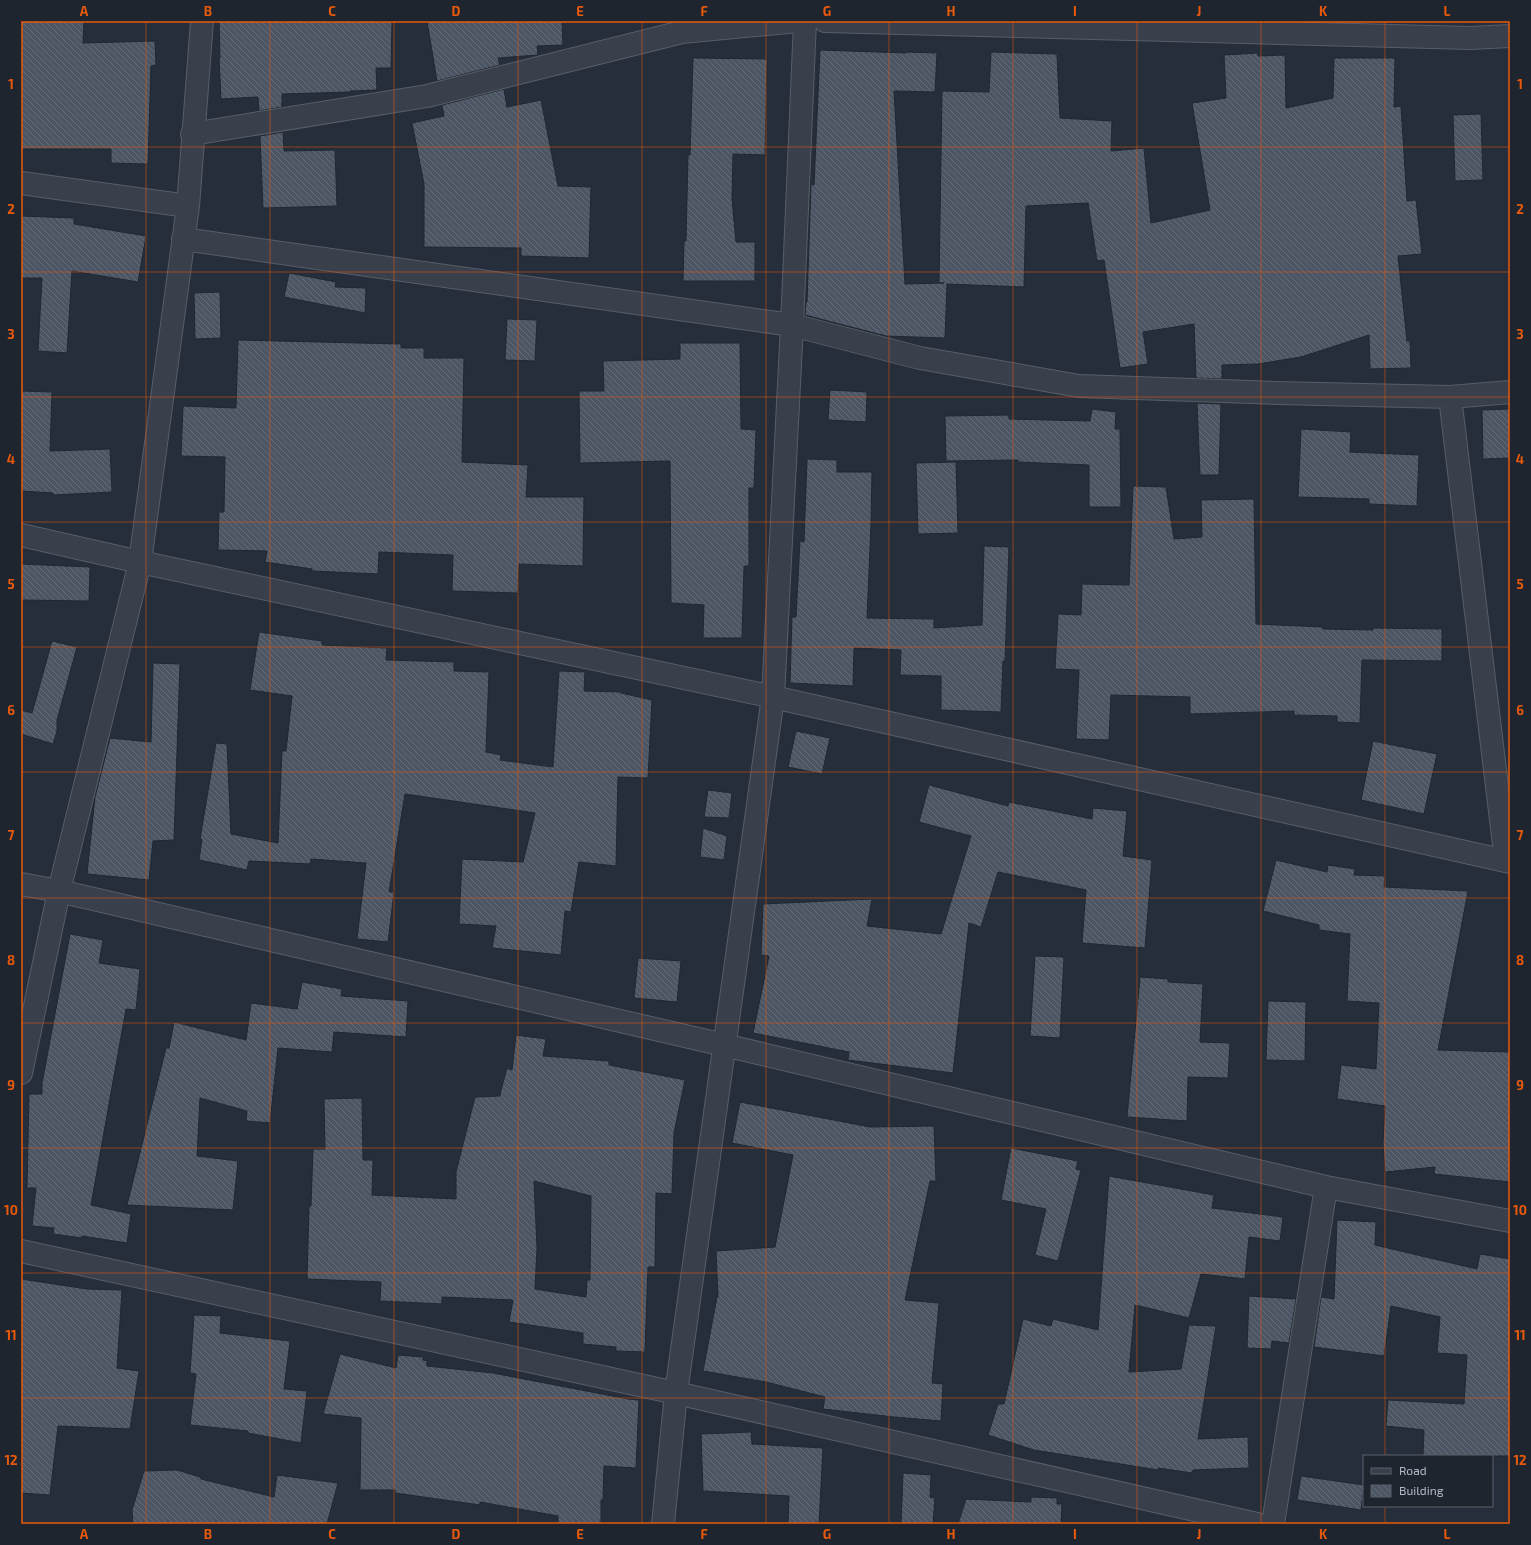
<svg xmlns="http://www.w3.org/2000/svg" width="1531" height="1545" font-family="'Exo 2',sans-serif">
<defs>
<pattern id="building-back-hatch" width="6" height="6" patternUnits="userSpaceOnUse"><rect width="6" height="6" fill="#4c5563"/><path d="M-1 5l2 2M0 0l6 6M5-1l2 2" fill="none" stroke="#646c78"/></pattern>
</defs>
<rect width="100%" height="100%" fill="#252e3a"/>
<path fill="url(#building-back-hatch)" stroke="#202731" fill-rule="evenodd" d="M21,21H84L83,43L155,41L156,65L151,66L148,164L111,163V149H21Z
M219,21H392L391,68H376L377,90L350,91V92L282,94V107L259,111L258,97L221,99L219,58H220Z
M427,21H562L563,45L537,46L538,55L498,58L500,65L437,81Z
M820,50L906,53V52L937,53L935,92L894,91L905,284L944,283H939L942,91L989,92L991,52L1057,54L1060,118L1112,121L1111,151L1144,148L1151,223L1210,210L1192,103L1226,98L1224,55L1258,53V56L1285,55L1286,108L1333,98L1334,58H1395L1394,107L1401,106L1407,201L1416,200L1422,254L1398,256L1407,341H1410L1411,368L1370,369L1369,335L1301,357L1258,364L1222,365V379L1196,378L1194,324L1143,332L1148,364L1120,368L1104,260L1097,261L1088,203L1026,206L1024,287L947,284L945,338L886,336L805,315L806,302H807L811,184L814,185Z
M693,58L767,59L765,155L733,154L732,199L736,242H755V281H683L684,241H686L688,155H690Z
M504,89L507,107L541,100L558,186L591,187L589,258L521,256V248L424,247V184L412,123L444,116L442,105Z
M1481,114L1483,180L1455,181L1453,115Z
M283,132L284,151L335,150L337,206L263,208L260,136Z
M21,216L74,218V224L146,236L138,282L72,271L67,353L38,351L42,278H21Z
M289,273L336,282L335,287L366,288L365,313L284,297Z
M220,292L221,338L195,339L194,293Z
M507,319L537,320L535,361L505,360Z
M238,340L401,344V348H424V358H464L462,462L528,465L526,497H584L583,566L519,564L518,593L452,591L453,555L379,552L378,574L312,571V569L265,562L267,551L218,550L219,512H224L225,457L181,456L183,406L236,408Z
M680,343H740L741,429L756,430L754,488H749V566H744L742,638H703L704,605L671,603L670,461L580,463L579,391H604L603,361L680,359Z
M830,390L867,392L866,422L828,420Z
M21,391L52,392L50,451L110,449L112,492L53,495V493L21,491Z
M1197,403L1221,404L1219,475H1200Z
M1092,409L1116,412L1115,429H1120L1121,507H1089V465L1018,462V460L946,461L945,416L1009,415V419L1090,421Z
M1510,409V458L1483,459L1482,410Z
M1301,429L1351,432L1350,452L1419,455L1417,506L1369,504V499L1298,497Z
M807,459L837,460V472H872L871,525L867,618L934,619V628L982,625L984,546L1009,547L1005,661H1003L1001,712L941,710V676L900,675L901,650L854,648L853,686L790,683L792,617H796L800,541L804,542Z
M956,462L958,533L918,534L916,463Z
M1133,486L1166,487L1174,539L1202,537L1201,500L1254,499L1256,624L1323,627V629L1373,630V628L1442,629V661L1362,660L1360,723L1337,722V716L1294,715V711L1190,714V697L1111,695L1109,740L1076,739L1079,670L1055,669L1058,614L1081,615L1082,584L1129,585Z
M21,564L90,567L89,601L21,600Z
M259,632L322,641V645L387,648L386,660L454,662V671L489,672L486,752L501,755L500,760L553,767L559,671L585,672L584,691L621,692V693L652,700L648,778L618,777L616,866L579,862L571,912L565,911L561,955L492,948L496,926L459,924L462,859L523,862L535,813L405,794L389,892H394L388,942L357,939L366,863L311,859L310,864L249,861L247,870L199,860L202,839H200L216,743L227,744L231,834L278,843L282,751H286L292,696L250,690Z
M52,641L77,647L57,720V731L53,744L21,734V710L32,713Z
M153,663L180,664L174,840L153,841L149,880L87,874L95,797L110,738L151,742Z
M796,731L830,738L822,774L788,767Z
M1373,741L1437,754L1424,814L1361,800Z
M929,785L1008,806L1009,802L1092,819L1093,808L1127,811L1123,856L1152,860L1145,948L1082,943L1086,890L998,872L981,927L969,923L953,1073L848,1060L849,1052L753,1033L769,956L761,955L763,904L872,899L867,926L941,934L971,836L919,822Z
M708,790L732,793L729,818L704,817Z
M703,828L727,836L724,860L700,857Z
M1276,860L1327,872L1328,865L1355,869L1354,875L1385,876L1384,887L1468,891L1438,1050L1510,1052V1182L1434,1174L1435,1167L1385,1172L1383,1143L1385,1106L1337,1099L1341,1065L1376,1069L1379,1003L1347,1001L1350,934L1319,930V925L1263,911Z
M70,934L103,940L99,963L140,969L136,1010L126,1009L91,1205L131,1214L127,1243L82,1236V1238L53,1234L54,1228L32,1226L36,1188H27L29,1094H42V1083Z
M1035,956L1064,957L1060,1038L1030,1036Z
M638,958L681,961L677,1002L634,998Z
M1140,977L1168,979V982L1203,984L1200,1042L1230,1043L1228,1078L1188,1077L1187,1121L1127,1117Z
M302,982L342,989L341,996L408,1001L406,1037L334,1032L332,1052L278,1048L270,1123L246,1121L247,1111L200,1098L197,1156L238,1161L233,1210L127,1205L166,1048H169L174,1022L246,1040L251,1003L297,1009Z
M1268,1001L1306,1002L1305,1061L1266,1060Z
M516,1035L546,1039L543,1056L609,1061V1065L685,1080L674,1133L672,1194L656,1193L655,1267H648L645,1352L616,1351V1347L583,1344V1333L509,1322L513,1300L442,1297V1304L380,1301L381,1282L307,1279L309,1206H311L313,1149H325L324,1099L362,1098L363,1160H373L372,1195L456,1199V1172L475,1097L500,1096L501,1090L507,1068L512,1070ZM534,1181L591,1196L590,1280H587L586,1297L535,1289L537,1248Z
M740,1102L870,1127L934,1126L936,1181H930L905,1300L939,1303L932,1383L943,1384L941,1421L894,1417L823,1409L825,1397L766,1382L703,1371L717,1297H718L716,1251L775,1247L793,1155L732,1143Z
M1011,1148L1078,1161L1076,1169L1081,1170L1058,1261L1035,1255L1046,1209L1001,1200Z
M1109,1176L1214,1195L1212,1208L1283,1217L1280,1241L1249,1237L1245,1279L1201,1274L1189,1318L1135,1305L1129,1372L1181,1369L1189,1325L1216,1326L1198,1439L1248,1437L1249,1468L1193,1470L1192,1473L1158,1468V1470L1034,1450L988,1435L998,1404H1004L1023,1319L1051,1326L1053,1319L1098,1330Z
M1337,1220L1376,1222L1375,1245L1477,1269L1480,1254L1510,1259V1456H1423L1424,1430L1386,1426L1388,1400L1464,1404L1467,1355L1437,1353L1440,1317L1391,1306L1384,1356L1314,1347L1321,1297L1334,1299Z
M21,1279L87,1289L122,1290L117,1368L139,1371L130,1429L58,1426L50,1495L21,1493Z
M1249,1296L1296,1299L1289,1343L1272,1341L1271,1349L1247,1348Z
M194,1315L221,1316L220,1333L290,1341L284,1389L307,1391L301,1443L248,1433V1431L190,1425L196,1374L190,1373Z
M340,1354L396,1368L398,1355L423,1357V1360L427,1361V1366L493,1373L628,1399L639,1400L636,1468L604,1466L603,1500H601V1524H558V1516L480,1502V1505L395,1493V1490H360L361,1418L323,1414Z
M751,1432L752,1444L823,1448L819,1524H788L789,1496L703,1491L701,1434Z
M177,1470L200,1477L201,1479L274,1497L277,1475L338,1483L327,1524H133L132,1510L144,1471Z
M903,1473L931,1475L930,1497L935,1498L933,1524H901Z
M1301,1476L1364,1485L1361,1510L1297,1500Z
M1031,1497L1057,1498V1504H1062L1061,1524H958L966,1499L1031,1502Z"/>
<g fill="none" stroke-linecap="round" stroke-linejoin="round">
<defs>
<path id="minor" d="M825,21L1470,38L1510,36
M192,134L427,96L682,32L799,21
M21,183L188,206
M183,239L792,325L920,358L1079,386L1277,393L1450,397L1510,392
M1450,397L1506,861
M21,535L140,562L773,697L1510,862
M21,884L59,891L724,1045L1326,1187L1510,1221
M21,1073L59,891L140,562L188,206L202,21
M21,1251L676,1393L1257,1524
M663,1524L676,1393L773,697L792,325L805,21
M1273,1524L1326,1187"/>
</defs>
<use href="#minor" stroke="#575e68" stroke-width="24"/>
<use href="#minor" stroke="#39404b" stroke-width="22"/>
</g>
<path fill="none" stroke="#e8590c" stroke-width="1" stroke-opacity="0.55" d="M146,21V1524M270,21V1524M394,21V1524M518,21V1524M642,21V1524M766,21V1524M889,21V1524M1013,21V1524M1137,21V1524M1261,21V1524M1385,21V1456M21,147H1510M21,272H1510M21,397H1510M21,522H1510M21,647H1510M21,772H1510M21,898H1510M21,1023H1510M21,1148H1510M21,1273H1510M21,1398H1510M1385,1506V1524"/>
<rect width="1531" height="1545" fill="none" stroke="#1e252f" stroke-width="44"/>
<rect x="1363" y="1455" width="130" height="52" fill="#1e252f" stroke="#5a616b"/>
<rect x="1371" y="1468" width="20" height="6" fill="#39404b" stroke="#5a616b"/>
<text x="1399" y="1475" font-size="12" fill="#b5bbc6">Road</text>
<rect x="1371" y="1485" width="20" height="12" fill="url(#building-back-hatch)" stroke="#5a616b"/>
<text x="1399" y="1495" font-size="12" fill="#b5bbc6">Building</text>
<rect x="22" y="22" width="1487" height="1501" fill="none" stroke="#e8590c" stroke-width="1.5"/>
<g font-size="13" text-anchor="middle" font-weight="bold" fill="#e8590c">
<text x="84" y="16">A</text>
<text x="208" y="16">B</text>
<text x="332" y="16">C</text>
<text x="456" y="16">D</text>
<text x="580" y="16">E</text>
<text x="704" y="16">F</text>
<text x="827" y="16">G</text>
<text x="951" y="16">H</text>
<text x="1075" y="16">I</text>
<text x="1199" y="16">J</text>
<text x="1323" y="16">K</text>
<text x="1447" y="16">L</text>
<text x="11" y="89">1</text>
<text x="1520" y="89">1</text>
<text x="11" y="214">2</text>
<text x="1520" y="214">2</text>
<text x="11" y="339">3</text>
<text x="1520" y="339">3</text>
<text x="11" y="464">4</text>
<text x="1520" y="464">4</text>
<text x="11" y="589">5</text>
<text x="1520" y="589">5</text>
<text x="11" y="715">6</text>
<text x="1520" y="715">6</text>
<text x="11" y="840">7</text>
<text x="1520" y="840">7</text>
<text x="11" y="965">8</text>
<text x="1520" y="965">8</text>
<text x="11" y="1090">9</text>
<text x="1520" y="1090">9</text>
<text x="11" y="1215">10</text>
<text x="1520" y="1215">10</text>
<text x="11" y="1340">11</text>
<text x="1520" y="1340">11</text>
<text x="11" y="1465">12</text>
<text x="1520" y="1465">12</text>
<text x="84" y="1539">A</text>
<text x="208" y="1539">B</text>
<text x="332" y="1539">C</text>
<text x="456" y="1539">D</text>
<text x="580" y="1539">E</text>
<text x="704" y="1539">F</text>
<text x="827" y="1539">G</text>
<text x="951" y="1539">H</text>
<text x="1075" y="1539">I</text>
<text x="1199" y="1539">J</text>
<text x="1323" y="1539">K</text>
<text x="1447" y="1539">L</text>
</g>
</svg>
